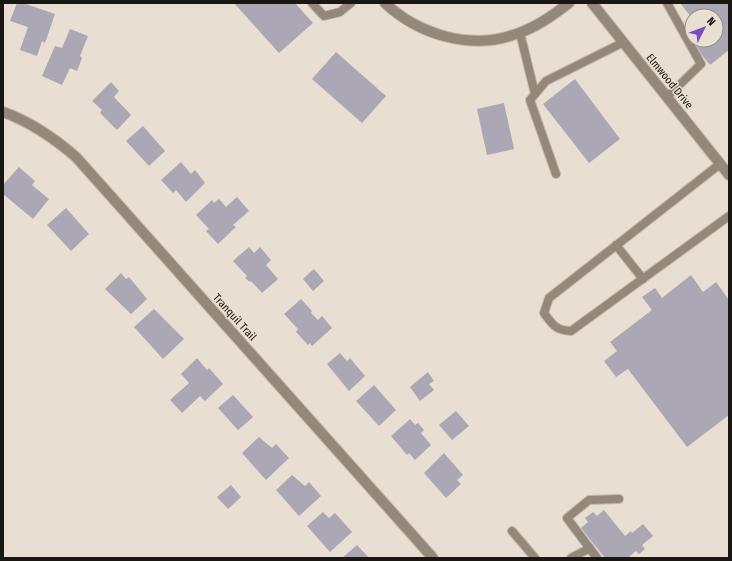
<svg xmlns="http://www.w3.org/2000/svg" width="732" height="561" font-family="'Fira Sans Condensed',sans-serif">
<rect width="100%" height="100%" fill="#e8ded1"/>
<path fill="#aba7b5" d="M17,3H23L55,14L45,43L42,41L37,56L20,50L28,27L10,21Z
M234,3H295L313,23L279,53Z
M680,3L729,4V50L710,65L694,45L700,40H716V16H692V18Z
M70,29L88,36L80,56L82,58L77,71L70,68L62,85L42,76L55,46L62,48Z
M336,52L386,96L362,123L312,79Z
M575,79L620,139L589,163L543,104Z
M111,82L119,91L114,97L131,115L117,130L100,113L102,110L92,101Z
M504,103L514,149L487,155L477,109Z
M143,126L165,151L149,166L126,141Z
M181,162L191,174L195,170L205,183L186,202L176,190L173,193L161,180Z
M19,167L35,181L32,185L49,199L33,219L3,194V185Z
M237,197L249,211L233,225L236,227L218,244L206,231L209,229L196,215L212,200L214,203L219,199L226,207Z
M66,208L89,234L71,251L47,225Z
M249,247L254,253L260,247L271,260L266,265L278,279L262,293L251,281L250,282L245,278L247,276L233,261Z
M314,269L324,281L313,291L303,279Z
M121,273L126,279L129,277L147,299L131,314L105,289Z
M691,275L703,292L716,282L729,300V415L687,447L628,369L616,377L604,361L617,351L610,342L652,310L642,297L655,288L662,298Z
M301,299L312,311L311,313L318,320L322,316L332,328L312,346L310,343L308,345L296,332L298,329L284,314Z
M154,309L184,339L163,359L134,327Z
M340,353L347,361L350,358L365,376L349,391L327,364Z
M197,358L207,370L209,368L223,384L205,401L200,396L182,413L170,400L189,383L181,374Z
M428,372L434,381L429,384L434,390L420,401L410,387Z
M374,385L396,410L379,426L356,401Z
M233,395L253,417L238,430L218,408Z
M456,411L469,426L452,440L439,425Z
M410,419L415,425L418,423L424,430L421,433L431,445L415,460L409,453L407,455L391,436Z
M259,437L272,448L276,444L289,458L266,480L242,453Z
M444,453L463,475L457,480L461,484L446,498L424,473Z
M292,475L305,486L309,482L321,496L299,516L276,490Z
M231,485L241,497L228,509L217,497Z
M604,510L625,536L631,531L632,533L643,524L653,536L642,545L645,549L639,554L636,551L630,556V558H605L581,528L588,522L585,518L593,512L597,516Z
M323,512L329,518L335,513L352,532L330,552L307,526Z
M357,545L369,558H342Z"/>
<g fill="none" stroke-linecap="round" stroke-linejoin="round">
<defs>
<path id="lane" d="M312,3L324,16L340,12L351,3
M667,3L701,64L667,97
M520,33L535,94
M720,164L549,298L544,313C553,325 555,330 571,331L729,216
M556,174L530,100L546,81L624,42
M616,245L643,279
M512,531L535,558
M571,558L590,548
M597,558L567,518L589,500L619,499"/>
<path id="street" d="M385,3C418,34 469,50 513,35C534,29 552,16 569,3
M592,3L729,175
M3,112C31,122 53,137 76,157L433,558"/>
</defs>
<use href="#lane" stroke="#c3baaf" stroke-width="10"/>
<use href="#street" stroke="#c3baaf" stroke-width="12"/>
<use href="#lane" stroke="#94887b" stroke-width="8"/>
<use href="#street" stroke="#94887b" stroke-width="10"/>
</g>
<g text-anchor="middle" stroke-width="3" stroke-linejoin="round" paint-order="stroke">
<g font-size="11" fill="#1a1712" stroke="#e8ded1">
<text transform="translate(670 81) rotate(51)" y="4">Elmwood Drive</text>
<text transform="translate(235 317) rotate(48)" y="4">Tranquil Trail</text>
</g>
</g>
<rect width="732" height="561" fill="none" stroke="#1a1712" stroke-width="8"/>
<g transform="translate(704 28) rotate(48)"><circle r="19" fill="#e8ded1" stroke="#968e85"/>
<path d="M0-3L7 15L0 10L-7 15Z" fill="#7d4cc4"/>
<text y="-6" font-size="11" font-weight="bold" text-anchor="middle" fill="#1a1712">N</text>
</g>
</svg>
